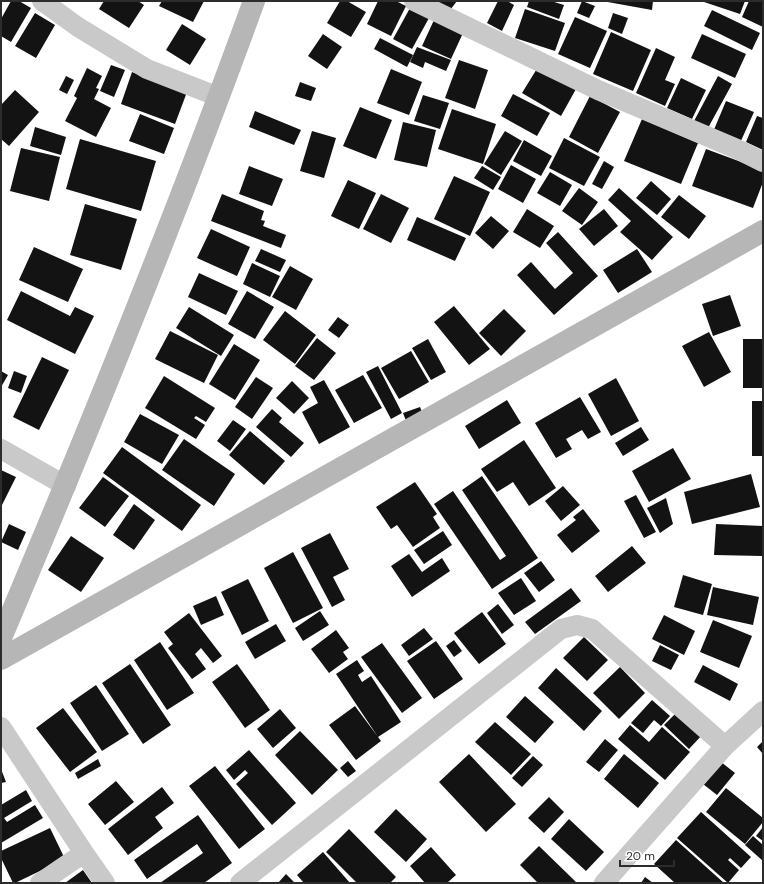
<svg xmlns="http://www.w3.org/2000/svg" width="764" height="884" font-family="'DM Sans',sans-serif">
<rect width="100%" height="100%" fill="#fff"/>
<path fill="#131313" d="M11,1H19L31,8L11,42L1,36V19Z
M104,1H138L144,5L129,28L99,9Z
M162,1H204L193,22L159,6Z
M340,1H347L366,12L351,37L327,23Z
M378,1H396L406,6L391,36L367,24Z
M428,1H457L447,14Z
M498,1H507L514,5L502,31L487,23Z
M529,1H551L564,5L559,19L527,7Z
M582,1L595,6L589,18L577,13Z
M602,1H653L652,10Z
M701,1H745L740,14Z
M749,1H763V27L742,17Z
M410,8L429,18L412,49L393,39Z
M525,9L565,23L555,51L515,38Z
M712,10L760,33L752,50L704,26Z
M35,13L55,25L36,58L15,46Z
M613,13L628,18L622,34L608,28Z
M575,17L607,31L590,68L558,54Z
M434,20L463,33L451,59L422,46Z
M182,24L206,39L190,65L166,50Z
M611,32L651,50L633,91L593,74Z
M323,34L342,47L327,69L308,56Z
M702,34L746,54L735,78L691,58Z
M380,38L413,55L407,67L374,49Z
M417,47L451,60L446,71L425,62L423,68L410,62Z
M656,48L675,57L665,80L675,84L665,106L636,93Z
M459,60L488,70L475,109L445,98Z
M111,65L125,70L114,97L100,91Z
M538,67L576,89L561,116L522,93Z
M87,68L102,76L96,88L99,89L94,99L111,108L96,137L65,121L77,98L74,96Z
M391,69L422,82L409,115L377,103Z
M132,72L187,92L175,124L121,104Z
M66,76L74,80L67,94L59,90Z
M718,76L732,84L708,128L694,121Z
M681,78L706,90L692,119L667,108Z
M300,82L316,88L311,101L295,96Z
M15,90L39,112L9,146L1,139V105Z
M513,94L550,113L537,136L501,116Z
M423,95L449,103L440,129L414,121Z
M590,96L620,112L598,153L569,137Z
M726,101L754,112L740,143L713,132Z
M360,107L392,120L376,159L343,146Z
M452,109L496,124L483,164L438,149Z
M255,111L301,130L294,145L249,127Z
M140,114L174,128L164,154L129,141Z
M757,116L763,118V150L746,142Z
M642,119L698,143L681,184L624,161Z
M403,122L436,130L427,167L394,160Z
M35,127L66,137L61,155L30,146Z
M312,131L336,138L324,178L300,171Z
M505,131L522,141L501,175L484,164Z
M564,138L600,157L584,186L549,168Z
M80,139L156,161L141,211L66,189Z
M524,140L552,156L541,176L513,161Z
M21,148L60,157L49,201L10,191Z
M706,149L763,170V182L753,208L692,186Z
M604,161L614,167L602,189L592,184Z
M511,165L536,179L523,203L498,189Z
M249,166L283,179L272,206L239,194Z
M482,166L501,177L493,190L474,178Z
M550,172L572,185L560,206L537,193Z
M454,176L490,192L470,236L434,219Z
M348,180L376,193L359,229L331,216Z
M651,181L671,199L657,215L636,198Z
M579,188L598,202L582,225L562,211Z
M619,188L673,237L652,260L620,232L631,221L608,200Z
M222,194L264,211L261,220L265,221L263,226L286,235L281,248L211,221Z
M381,194L409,208L391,243L363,229Z
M679,195L706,216L689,239L661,217Z
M85,204L137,219L121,270L70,255Z
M527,209L554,226L540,248L513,232Z
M604,209L618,226L594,246L579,229Z
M491,216L509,231L493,249L475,233Z
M417,217L466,238L455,261L407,240Z
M211,229L250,247L237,276L197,258Z
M558,232L598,276L554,315L517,275L531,262L555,289L573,273L546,243Z
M34,247L83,269L68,302L19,280Z
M261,249L286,260L280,272L255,261Z
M637,249L652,272L618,293L603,270Z
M252,263L280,276L270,297L243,284Z
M290,266L313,279L296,310L272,297Z
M199,273L238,291L226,315L188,297Z
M21,291L70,316L75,307L94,316L75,354L7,320Z
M247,291L274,307L255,339L228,324Z
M730,295L741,326L713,336L702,304Z
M454,306L490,349L469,365L434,322Z
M189,307L234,335L221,356L176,328Z
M504,309L526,331L501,356L479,333Z
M285,311L316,335L295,364L263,340Z
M338,317L349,325L339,338L328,330Z
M170,331L218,355L204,383L155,359Z
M709,332L731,372L704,387L682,346Z
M317,338L336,353L314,380L295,366Z
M428,339L446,372L431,380L412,348Z
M743,339H763V388H743Z
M234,344L260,360L235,400L209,384Z
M411,351L429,382L399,399L381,368Z
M42,357L69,370L39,430L13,417Z
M378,366L402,413L391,419L366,372Z
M1,371L8,375L1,387Z
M14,371L27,376L21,393L8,388Z
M363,375L382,408L354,423L335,390Z
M164,376L215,408L206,422L196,416L194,418L205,425L196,439L145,408Z
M256,377L273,388L252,419L235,407Z
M616,378L639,421L611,436L588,394Z
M324,380L350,427L319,444L302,412L318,403L310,387Z
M292,381L309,398L294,414L276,398Z
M580,397L601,432L588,439L582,430L566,439L572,449L556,458L535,423Z
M507,400L521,423L479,449L465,426Z
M752,401H763V456H752Z
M420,407L425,419L408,426L403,413Z
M272,409L282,418L279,422L304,443L291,457L256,427Z
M140,414L179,435L162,464L124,442Z
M233,420L246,429L230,451L217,441Z
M641,427L649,440L623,456L615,443Z
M250,431L285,461L264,485L229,455Z
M184,439L235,474L214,506L162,470Z
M524,440L556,488L529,506L513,482L497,492L481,469Z
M122,447L201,505L182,531L103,473Z
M673,448L691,479L649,502L632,471Z
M1,470L16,477L1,507Z
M751,474L760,507L692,524L684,492Z
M482,476L538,558L492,589L434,504L453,491L500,560L506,556L462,490Z
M103,477L129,496L105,527L79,508Z
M415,482L437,514L433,517L440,528L413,547L397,525L391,529L376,507Z
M563,486L580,505L561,521L545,501Z
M636,495L656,532L644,538L624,501Z
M666,498L673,524L660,533L647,508Z
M134,504L155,520L134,550L113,535Z
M583,509L600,531L572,553L557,535L576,520L573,517Z
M9,524L26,532L18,550L1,542Z
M716,524L763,526L762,556L714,555Z
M443,531L452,545L424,564L414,550Z
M330,533L349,569L333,577L345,600L332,607L301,548Z
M71,536L104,558L81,592L48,570Z
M632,546L646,563L608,592L595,576Z
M293,552L323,608L293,623L264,568Z
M409,554L422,572L442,558L450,571L412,597L391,566Z
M541,561L555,580L539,592L524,573Z
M683,575L712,584L703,615L674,607Z
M521,578L536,601L514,615L498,593Z
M248,579L269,621L242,635L221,592Z
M713,587L759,597L753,625L707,615Z
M571,588L581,601L535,634L525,622Z
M216,596L224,615L201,625L193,606Z
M498,604L514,625L502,634L487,613Z
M320,611L329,625L303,641L295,628Z
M482,612L506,644L479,664L454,633Z
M189,613L222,656L213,663L201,648L195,654L206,669L192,679L168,648L173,644L164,632Z
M664,615L695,631L684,655L652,639Z
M713,620L752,636L739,668L700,652Z
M276,624L286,641L255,659L245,642Z
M424,628L433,639L409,656L401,645Z
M336,630L349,648L343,652L348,659L329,673L311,649Z
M584,637L608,660L587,681L563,658Z
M454,640L462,651L454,657L446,646Z
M436,641L463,679L434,699L407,661Z
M160,642L194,693L167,710L134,660Z
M382,643L422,698L402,713L361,657Z
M660,645L679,655L671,670L652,661Z
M357,660L364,671L358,675L362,682L371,676L401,722L378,737L336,674Z
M130,664L171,725L143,744L102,683Z
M237,664L270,710L245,728L212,682Z
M703,665L738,684L730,701L694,682Z
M620,667L645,693L619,719L593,693Z
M556,668L602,711L584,731L538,688Z
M96,685L129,734L102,751L70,703Z
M525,696L554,722L535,743L506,717Z
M652,700L670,716L661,726L654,720L643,733L631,723Z
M355,706L381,741L356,760L329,725Z
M63,708L97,752L70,772L36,728Z
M280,709L296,728L273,748L257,729Z
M678,711L703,734L689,749L664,725Z
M495,722L531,754L511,775L475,742Z
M630,725L649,742L662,727L690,752L665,780L618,739Z
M300,731L338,770L312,795L275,755Z
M605,739L618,750L599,772L586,762Z
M763,741V754L757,747Z
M249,750L296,803L272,825L236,784L248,773L245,770L234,780L226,770Z
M469,754L516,804L486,832L439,782Z
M624,754L659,783L638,808L604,779Z
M533,756L543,765L522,787L512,778Z
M98,759L101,766L78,779L75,773Z
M348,761L356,771L348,777L340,768Z
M721,762L735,773L717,795L703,784Z
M215,766L265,829L239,849L189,786Z
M1,769L6,782L1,783Z
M116,781L134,802L105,825L88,804Z
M162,787L174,803L155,817L163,828L128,855L108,829Z
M726,788L763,818V822L745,844L706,812Z
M26,790L32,801L4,818L7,822L35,805L43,818L1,843V805Z
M549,797L564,812L544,833L528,818Z
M396,809L427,839L406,862L374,832Z
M701,812L751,857L741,868L730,858L728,860L739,870L728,883L677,838Z
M198,815L232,863L204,883H160L203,853L197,844L147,879L134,860Z
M569,819L604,852L586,871L551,839Z
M763,827V841L756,836Z
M50,828L65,859L15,883H13L1,858V851Z
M349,829L396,877L390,883H357L326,852Z
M753,836L763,845V861L745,845Z
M676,840L724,883H675L654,864Z
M539,846L576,882L575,883H538L520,865Z
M431,847L456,875L447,883H425L410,866Z
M323,852L350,883H304L297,875Z
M83,870L92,883H65Z
M286,874L295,883H278Z
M645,877L653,883H641Z"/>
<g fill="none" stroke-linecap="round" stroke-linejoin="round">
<path stroke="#c9c9c9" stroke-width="20" d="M42,1L78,27L147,69L219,97
M414,1L598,90L737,149L763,162
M1,449L66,486
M1,727L84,853L105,883
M40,883L84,853
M240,883L561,629L577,625L592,629L725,746
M604,883L725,746L763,711"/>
<path stroke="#b6b6b6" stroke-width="22" d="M1,638C90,428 176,216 254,1
M1,659L763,231"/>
</g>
<rect width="764" height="884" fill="none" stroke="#2c2c2c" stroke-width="4"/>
<path d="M620 860v6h54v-6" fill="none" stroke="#2c2c2c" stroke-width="2"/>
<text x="626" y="860" font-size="12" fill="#2c2c2c" stroke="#ffffff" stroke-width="3" paint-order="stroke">20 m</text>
</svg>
